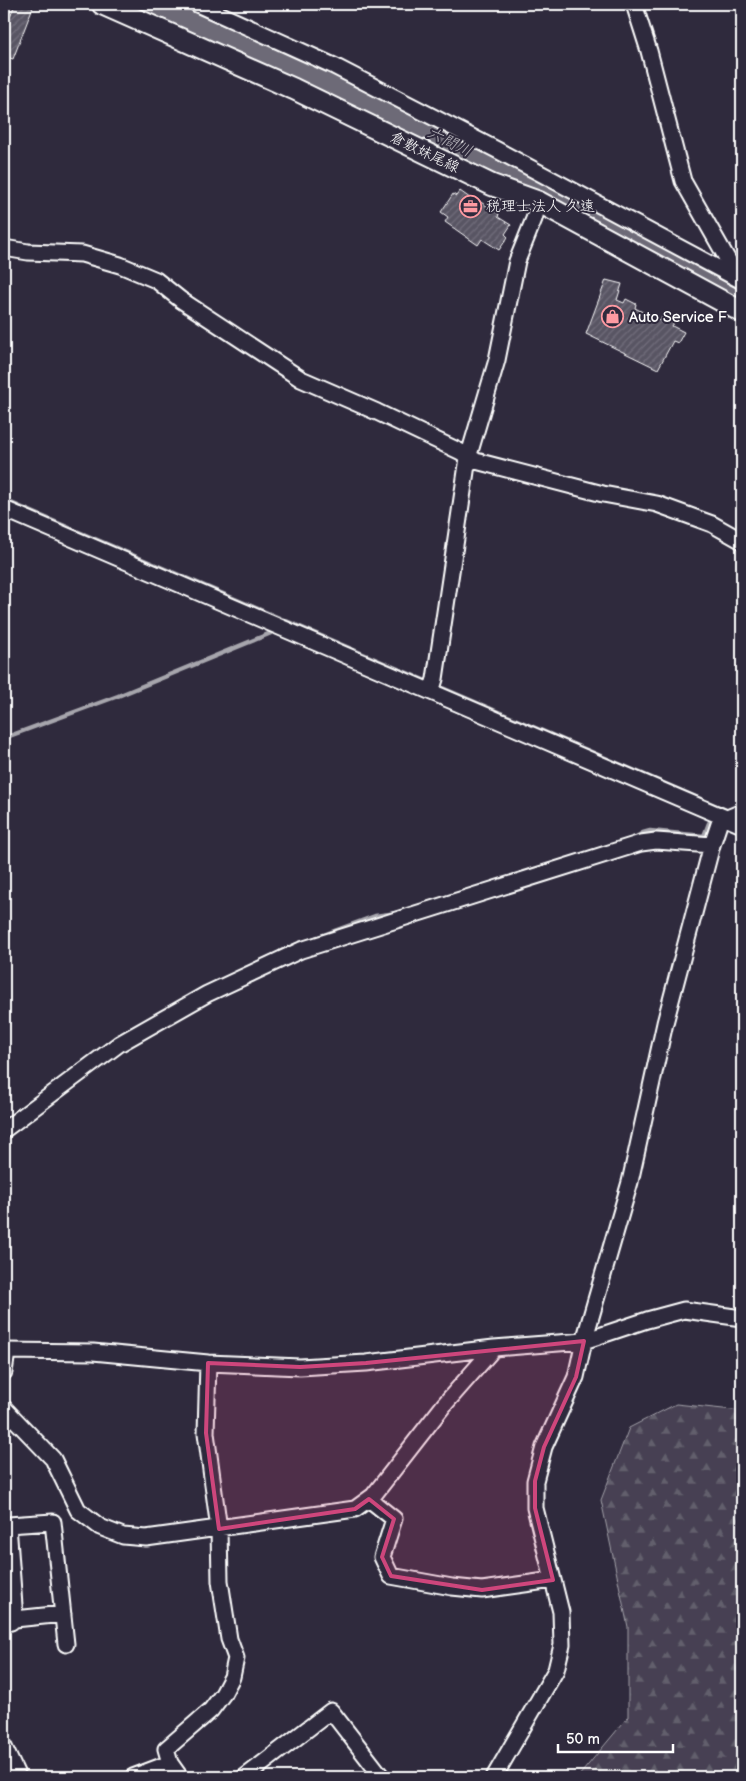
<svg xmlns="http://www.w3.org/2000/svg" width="746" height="1781" font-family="'Balsamiq Sans','Klee One',sans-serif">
<defs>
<pattern id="forest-firs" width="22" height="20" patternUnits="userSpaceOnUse" patternTransform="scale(1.25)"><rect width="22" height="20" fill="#464152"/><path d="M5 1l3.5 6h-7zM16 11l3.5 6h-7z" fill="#625e6c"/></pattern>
<pattern id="building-hatch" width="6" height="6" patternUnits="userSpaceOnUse" patternTransform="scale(1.25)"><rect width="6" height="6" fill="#595564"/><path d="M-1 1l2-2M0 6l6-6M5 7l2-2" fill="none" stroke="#726e7b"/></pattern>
</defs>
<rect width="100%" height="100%" fill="#2f2a3d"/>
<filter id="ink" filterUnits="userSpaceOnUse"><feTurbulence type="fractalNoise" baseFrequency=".02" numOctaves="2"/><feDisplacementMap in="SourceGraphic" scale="10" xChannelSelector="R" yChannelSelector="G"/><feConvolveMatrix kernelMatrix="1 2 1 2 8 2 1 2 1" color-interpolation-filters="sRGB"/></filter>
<g filter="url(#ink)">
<path fill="url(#forest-firs)" stroke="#a2a0a8" d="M676,1404L742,1411V1777H578L628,1717V1627L601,1500L629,1428Z"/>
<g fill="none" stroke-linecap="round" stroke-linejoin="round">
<path stroke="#a7a6ad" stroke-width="4.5" d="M4,500L731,812
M4,738L118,696L271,633
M635,838L643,833L650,831L704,836L709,823
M307,941L375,916L397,913
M281,951L297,944"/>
<path stroke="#6d6a77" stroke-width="28" d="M149,4L268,55L477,154L742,295"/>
</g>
<path fill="url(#building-hatch)" stroke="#fff" d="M15,4H34L13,59L4,56V31Z
M460,191L474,201L476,199L499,214L498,217L511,225L505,234L508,237L499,250L482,239L478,245L445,222L448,217L441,212L453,194L456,196Z
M606,280L622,284L617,300L624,303L626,299L636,304L635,308L660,321L662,317L674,323L672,326L684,332L678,343L673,341L658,369L586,334Z"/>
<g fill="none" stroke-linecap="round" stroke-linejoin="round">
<defs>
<path id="street" d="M197,4L334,66L497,150L742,281
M634,4L649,51L683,181L737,276
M4,248L28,252L82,254L120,265L156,280L181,300L301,379L377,412L461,452L476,461L603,494L657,504L712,524L742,541
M4,509L742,825
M431,692L435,679L468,458L497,360L517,261L534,219L539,202
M4,1130L119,1044L207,994L301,950L641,843L656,841L712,845
M4,1351L93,1352L208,1363L300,1367L366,1363L494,1348L584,1341L647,1320L684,1310L742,1318
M4,1372L7,1352
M4,1408L53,1459L78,1510L100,1527L123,1536L146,1538L355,1509L373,1496L444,1405L494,1348
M369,1499L394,1519L382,1557L391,1576L452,1587L482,1590L553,1580
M15,1619L8,1525L53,1522L66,1644
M4,1623L11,1622L15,1619L63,1614
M4,1747L18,1777
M133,1777L170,1763
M180,1777L170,1763L166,1749L211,1710L223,1694L232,1677L236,1658L229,1639L220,1581L219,1529L206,1433L208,1363
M245,1777L331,1711L382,1777
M494,1777L556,1670L562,1645L561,1612L535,1508V1481L544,1447L576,1377L584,1341L630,1182L665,1023L712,845L720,821L742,812"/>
<path id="secondary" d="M102,4L294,89L492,185L539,202L742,312"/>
</defs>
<use href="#street" stroke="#fff" stroke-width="19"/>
<use href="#secondary" stroke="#fff" stroke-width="24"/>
<use href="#street" stroke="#2f2a3d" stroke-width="15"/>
<use href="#secondary" stroke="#2f2a3d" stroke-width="20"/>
</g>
</g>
<path fill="#ce467c" fill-opacity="0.2" stroke="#ce467c" stroke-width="4" stroke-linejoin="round" d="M584,1341L576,1377L544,1447L535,1481V1508L553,1580L482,1590L391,1576L382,1557L394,1519L369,1499L355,1509L219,1529L206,1433L208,1363L300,1367L366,1363Z"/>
<defs>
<symbol id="office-ring" viewBox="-11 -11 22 22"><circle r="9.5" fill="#2f2a3d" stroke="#ff9aa2" stroke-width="1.5"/><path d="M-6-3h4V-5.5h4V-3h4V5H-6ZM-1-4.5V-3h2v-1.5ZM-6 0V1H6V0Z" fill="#ff9aa2"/></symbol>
<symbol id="shop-ring" viewBox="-11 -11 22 22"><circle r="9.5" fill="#2f2a3d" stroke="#ff9aa2" stroke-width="1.5"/><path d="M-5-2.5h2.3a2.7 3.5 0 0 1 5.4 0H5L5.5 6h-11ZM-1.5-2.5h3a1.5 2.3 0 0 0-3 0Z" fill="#ff9aa2"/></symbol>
</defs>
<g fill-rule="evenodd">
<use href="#office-ring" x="458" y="194" width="25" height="25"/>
<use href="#shop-ring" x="600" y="304" width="25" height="25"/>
</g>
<g text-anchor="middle" stroke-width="4" stroke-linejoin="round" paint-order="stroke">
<g font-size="15" fill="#fff" stroke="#2f2a3d">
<text transform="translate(425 152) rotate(26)" y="5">倉敷妹尾線</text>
</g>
<g font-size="15" fill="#fff" stroke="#2f2a3d" text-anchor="start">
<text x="486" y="211">税理士法人 久遠</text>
<text x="629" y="322">Auto Service F</text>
</g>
<g font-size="16" font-style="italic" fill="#b6b4bb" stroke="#2f2a3d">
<text transform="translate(450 141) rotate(26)" y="6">六間川</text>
</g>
</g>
<rect width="746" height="1781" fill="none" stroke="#2f2a3d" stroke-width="20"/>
<rect x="10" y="10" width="726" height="1761" fill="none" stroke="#fff" stroke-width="2" filter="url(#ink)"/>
<path d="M558 1744v8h115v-8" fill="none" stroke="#ffffff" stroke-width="2.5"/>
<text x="566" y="1744" font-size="15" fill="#ffffff" stroke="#2f2a3d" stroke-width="4" paint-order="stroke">50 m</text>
</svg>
